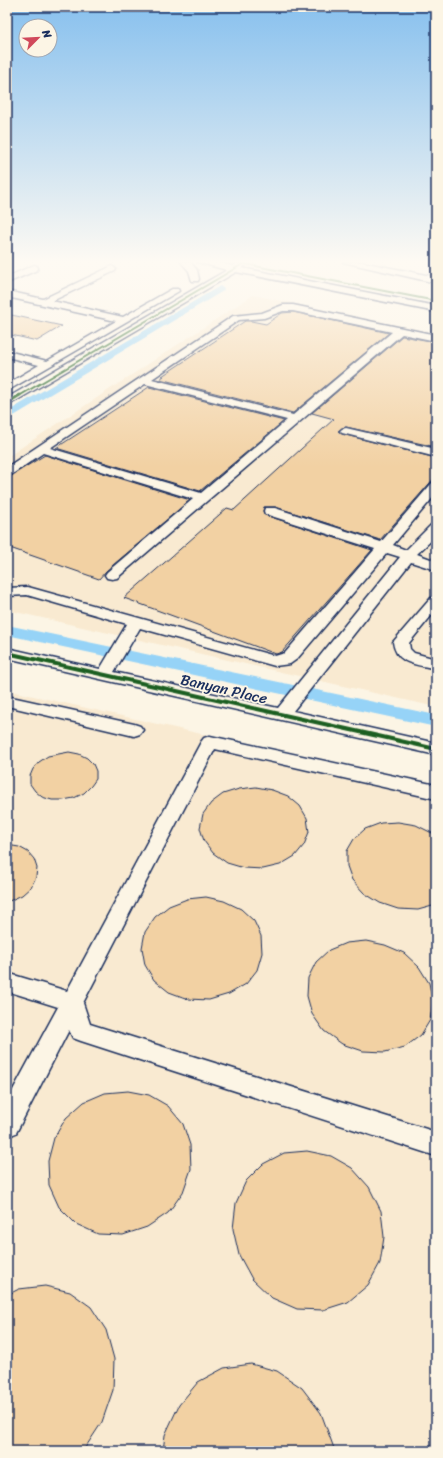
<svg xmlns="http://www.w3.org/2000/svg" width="443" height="1458" font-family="Sriracha,sans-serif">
<rect width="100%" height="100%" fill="#fcf5e5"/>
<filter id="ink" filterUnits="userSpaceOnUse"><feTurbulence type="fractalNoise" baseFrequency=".025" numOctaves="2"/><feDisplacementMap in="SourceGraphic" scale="8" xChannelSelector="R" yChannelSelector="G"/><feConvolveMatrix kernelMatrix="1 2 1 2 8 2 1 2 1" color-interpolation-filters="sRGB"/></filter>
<g filter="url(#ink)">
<path fill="#f9ead1" d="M253,295L436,333V707L7,610V457Z
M7,690L436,787V1451H7Z"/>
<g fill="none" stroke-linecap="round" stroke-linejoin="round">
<path fill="#96d3f7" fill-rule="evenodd" d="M220,286L224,289L223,291L7,420V412Z
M7,625L436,715V727L7,635Z"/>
</g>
<path fill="#f2d1a3" stroke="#1b2f5e" d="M293,312L389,333L293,413L160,379L164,376H162L245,321H251L266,324L282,313Z
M7,314L62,326L37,341L7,334Z
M402,336L436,342V447L346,427L342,428L338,431L342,434L436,458V476L380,540L275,507H264L263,511L265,515L372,550L282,652L276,654L124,598L227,508L234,510L334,419L312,413Z
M149,387L284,421L200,491L56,448Z
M45,455L190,500L106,571L99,579L7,547V478Z
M69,752L79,754L87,758L93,764L96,771V779L91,786L84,793L74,798L63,800H52L42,797L35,791L30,784V776L33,769L39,762L48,756Z
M256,787L272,790L288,796L300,806L307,818L309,832L304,845L295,856L280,865L263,869L244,868L227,863L213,853L204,841L200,828L203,814L211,803L223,794L239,789Z
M398,822L416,825L436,835V905L418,910L398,909L380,903L364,893L352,880L347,866V851L354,839L365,829L381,823Z
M7,845L19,847L28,852L34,859L37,868L36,877L31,887L22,895L7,902Z
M206,897L224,901L241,909L254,921L261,936L262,953L257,970L246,984L229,994L209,1000L188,999L169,992L154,980L145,965L142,948L145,932L155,917L169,906L187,899Z
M366,941L385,945L404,953L419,967L429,983L433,1002L430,1020L421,1035L405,1047L385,1052L363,1051L342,1044L324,1031L312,1014L307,996L308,978L316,962L329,950L346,943Z
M128,1091L149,1095L168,1106L183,1124L190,1145L191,1169L183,1192L168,1213L147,1227L123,1235L98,1234L76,1224L59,1207L49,1185L48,1161L54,1138L66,1118L84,1102L105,1093Z
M307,1151L331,1156L352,1168L369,1187L381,1211L384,1237L380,1263L368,1285L348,1302L323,1310L297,1309L272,1298L252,1279L239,1255L233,1229L236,1203L246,1181L263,1164L284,1153Z
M45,1286L70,1292L91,1307L106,1330L114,1359L113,1390L102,1422L83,1451H7V1295L19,1289Z
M251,1364L277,1371L302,1388L321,1413L335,1451H163L165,1435L179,1405L198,1382L224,1368Z"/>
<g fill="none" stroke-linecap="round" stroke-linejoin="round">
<defs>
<path id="minor" d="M181,262H190L197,270L199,279L198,281H192L189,271Z
M197,262H216L233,266L239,262H250L242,268L436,306V312L236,272L7,406V398L227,270Z
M343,262H362L436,277V283Z
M34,265L37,266L38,268L37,270L7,283V277Z
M112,266L116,269L115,271L52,301L123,317L172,289H178L179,291L7,391V384L39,365L7,357V351L47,361L116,321L7,297V291L43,299Z
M283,305H293L436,335V341L402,334L117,578L112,579L107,578L105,575L107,572L193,499L43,453L11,475L7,476V467L233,316L262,313ZM283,311H293L392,332L293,415L152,379L239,320L264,318ZM145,384L287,420L201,493L50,448Z
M346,428L436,449V457L342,433L340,431L342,429Z
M436,482V494L393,545L406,550L431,525L436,524V536L417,554L436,561V570L411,562L293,711L436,743V755L7,658V648L100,669L127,624L27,595L7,596V588L28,587L275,656L285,653L375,549L265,514L264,511L265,508H275L381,542L432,483ZM387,553L400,557L278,708L114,672L140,628L275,666L290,664L297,659Z
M436,597V610L409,643L410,649L414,653L436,659V669C417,664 396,665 393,642L431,598Z
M7,696L134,724L140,726L143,730L140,734L134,736L7,706Z
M210,736L436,785V799L215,749L83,1003L90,1024L436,1132V1156L81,1041L73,1038L69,1030L16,1133L7,1137V1101L58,1007L7,991V973L67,991L201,742L204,738Z"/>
</defs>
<use href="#minor" stroke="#1b2f5e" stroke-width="3"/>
<use href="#minor" fill="#fcf5e5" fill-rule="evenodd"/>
<defs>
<path id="cycleway-far2" d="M240,263L436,301
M19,396L246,262"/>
<path id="cycleway-far1" d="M7,403L20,395"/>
<path id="cycleway" d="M7,653L436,749"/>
</defs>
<use href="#cycleway-far2" stroke="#fcf5e5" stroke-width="3.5"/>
<use href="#cycleway-far1" stroke="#fcf5e5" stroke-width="5"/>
<use href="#cycleway" stroke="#fcf5e5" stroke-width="6"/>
<use href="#cycleway-far2" stroke="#1b5e20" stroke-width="2"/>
<use href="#cycleway-far1" stroke="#1b5e20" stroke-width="3"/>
<use href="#cycleway" stroke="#1b5e20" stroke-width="4"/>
</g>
</g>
<linearGradient id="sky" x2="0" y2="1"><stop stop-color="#87c0ee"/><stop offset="0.56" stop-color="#fefaf3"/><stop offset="1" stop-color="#fefaf3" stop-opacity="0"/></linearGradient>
<rect width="443" height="467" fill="url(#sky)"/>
<g text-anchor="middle" stroke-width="3.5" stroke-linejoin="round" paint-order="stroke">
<g font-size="15" fill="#1b2f5e" stroke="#fcf5e5">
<text transform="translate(224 689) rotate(13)" y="5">Banyan Place</text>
</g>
</g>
<rect width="443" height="1458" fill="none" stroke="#fcf5e5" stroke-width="24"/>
<rect x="12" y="12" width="419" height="1434" fill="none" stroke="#1b2f5e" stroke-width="1.5" filter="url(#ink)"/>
<g transform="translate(38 38) rotate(66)"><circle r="19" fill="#fcf5e5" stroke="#a2a6af"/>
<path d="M0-3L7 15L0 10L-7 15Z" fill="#d1495b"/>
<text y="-6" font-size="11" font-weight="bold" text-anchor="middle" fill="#1b2f5e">N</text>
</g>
</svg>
